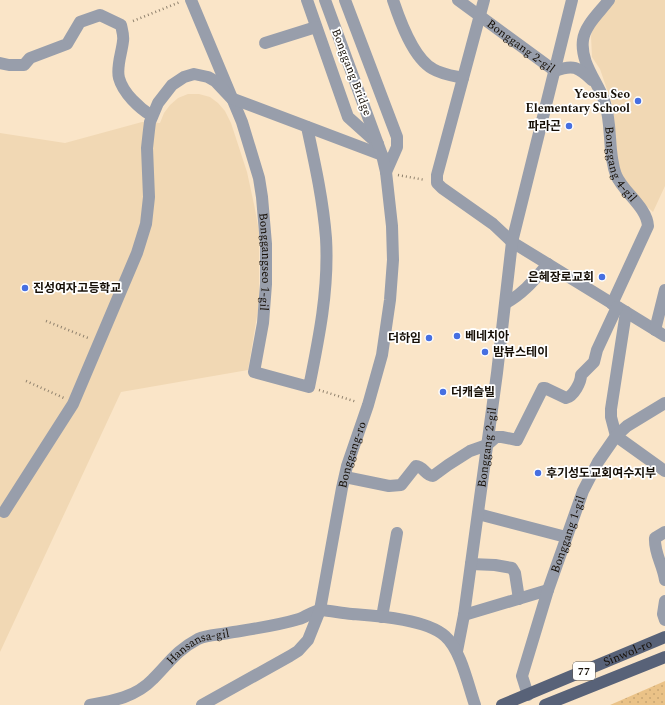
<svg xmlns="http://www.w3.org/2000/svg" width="665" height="705" font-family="Spectral,'Noto Sans KR',serif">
<defs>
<pattern id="grass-dots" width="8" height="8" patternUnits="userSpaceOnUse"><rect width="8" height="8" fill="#eac287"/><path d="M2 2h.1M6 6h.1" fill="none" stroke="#c8a673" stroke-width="1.8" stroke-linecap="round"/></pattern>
</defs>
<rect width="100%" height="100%" fill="#fae5c8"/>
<path fill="#f1d8b4" d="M613,0H665V186L653,212L632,193L619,173L613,107L600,69L592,57L591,36L593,26Z
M188,94H199L210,97L218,103L225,111L231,123L247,172L255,209L259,232V304L248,370L121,392L0,652V133L65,143L142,122L160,123L164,113L170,105L178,98Z"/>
<path fill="url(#grass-dots)" d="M665,681V705H610Z"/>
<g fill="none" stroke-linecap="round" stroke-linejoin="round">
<path stroke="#8f816d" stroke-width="2.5" stroke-dasharray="1 3" stroke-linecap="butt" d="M133,21L180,2
M398,175L425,180
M46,321L88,338
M26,381L64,398
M319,390L357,402"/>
<g stroke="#989eab" stroke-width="12">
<path id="s1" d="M191,0L242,122L259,178L262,197L266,244V284L263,323L254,372L309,387C319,338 329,289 326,238C323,200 315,164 307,127"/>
<path d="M307,0L348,117L378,144"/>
<path d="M345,0L397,137V147L386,172"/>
<path d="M393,0C400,21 413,58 433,69C441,74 454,76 463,78"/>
<path id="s2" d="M458,0L555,71"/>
<path d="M484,0L437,175V183L442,188L493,224L512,242L665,336"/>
<path id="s3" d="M609,0C600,12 585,25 583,40C580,62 597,81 604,100C613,124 607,151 616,175C623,192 647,207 648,226L612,304"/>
<path d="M265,43L316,27"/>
<path d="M0,63L9,65H24L30,58L67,44L80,22L100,15L121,25C122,30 124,36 123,41C122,52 116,67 119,78C123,93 139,108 152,116"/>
<path d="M555,71C573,64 578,67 592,80"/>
<path d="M506,303C524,293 534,280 548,264"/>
<path d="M626,312L611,409V417L616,436L665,471"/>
<path d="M655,330L665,290"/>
<path d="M345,477L389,486L401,485L416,466C423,466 426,476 433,476L448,465L470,451L487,445L496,437H502L517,440L543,388H545L566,398C574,396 581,382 581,375L594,362L597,350L617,307"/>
<path d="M4,512L73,404L137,253L146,224L149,197L147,148L149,130L150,122L158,103L172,85L184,77L194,74L208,77L215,81L231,98L382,155"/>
<path d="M478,514L566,537"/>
<path d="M665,532L655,538C654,553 663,565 665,580"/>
<path d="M471,564L495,565L512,568L515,573L519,599"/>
<path d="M665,601L663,614L665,620"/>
<path d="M464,615L548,590"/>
<path d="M382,617L397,533"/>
<path id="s4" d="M457,651L464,615L497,373L512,242L572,0"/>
<path id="s5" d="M528,695L522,676L548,590L583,491L598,462L616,436L627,426L665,403"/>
<path id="s6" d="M90,705C113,701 136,697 153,679C169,663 177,650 198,639C207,635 218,635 228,633C252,629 276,626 299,619C306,617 314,610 321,610C331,611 342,613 352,614C377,616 426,619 445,636C461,650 468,685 475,705"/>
<path id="s7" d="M202,705L290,656L298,651L308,640L320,610L342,488L347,466L368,405L382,355L390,300L393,260L392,226L386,172L382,155L325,0"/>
</g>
<g stroke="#586278" stroke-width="12">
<path id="s8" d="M502,705L665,637"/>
<path d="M545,705L665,657"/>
</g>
</g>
<g fill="#466fe1" stroke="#fff" stroke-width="1.5">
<circle cx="638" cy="101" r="4"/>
<circle cx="569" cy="126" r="4"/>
<circle cx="602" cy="277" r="4"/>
<circle cx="25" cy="288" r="4"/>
<circle cx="457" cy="336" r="4"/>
<circle cx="429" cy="338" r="4"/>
<circle cx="485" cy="352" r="4"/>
<circle cx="443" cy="392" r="4"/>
<circle cx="538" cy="473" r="4"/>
</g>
<g text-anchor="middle" stroke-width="3.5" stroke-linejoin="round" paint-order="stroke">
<rect fill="#fff" stroke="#5c5751" stroke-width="1" x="573" y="662" width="22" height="18" rx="3"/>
<g font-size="11" font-weight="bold" fill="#160f06">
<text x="584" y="675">77</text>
</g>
<g font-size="12" fill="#160f06" stroke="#fff">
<text dy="4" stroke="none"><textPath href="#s2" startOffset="78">Bonggang 2-gil</textPath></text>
<text transform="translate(352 72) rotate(69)" y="4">Bonggang Bridge</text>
<text dy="4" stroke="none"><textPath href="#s3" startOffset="180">Bonggang 4-gil</textPath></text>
<text dy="4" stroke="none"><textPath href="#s1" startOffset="275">Bonggangseo 1-gil</textPath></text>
<text dy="4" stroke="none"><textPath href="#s4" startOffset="206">Bonggang 2-gil</textPath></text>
<text dy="4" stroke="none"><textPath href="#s7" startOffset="316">Bonggang-ro</textPath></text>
<text dy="4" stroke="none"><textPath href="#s5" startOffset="169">Bonggang 1-gil</textPath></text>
<text dy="4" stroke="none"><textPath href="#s6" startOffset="127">Hansansa-gil</textPath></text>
<text dy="4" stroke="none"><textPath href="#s8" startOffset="136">Sinwol-ro</textPath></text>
</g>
<g font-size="12" font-weight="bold" fill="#160f06" stroke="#fff" text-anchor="start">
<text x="630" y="98" text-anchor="end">Yeosu Seo<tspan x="630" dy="14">Elementary School</tspan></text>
<text x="561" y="130" text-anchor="end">파라곤</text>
<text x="594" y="281" text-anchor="end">은혜장로교회</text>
<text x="33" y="292">진성여자고등학교</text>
<text x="465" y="340">베네치아</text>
<text x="421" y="342" text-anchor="end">더하임</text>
<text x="493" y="356">밤뷰스테이</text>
<text x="451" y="396">더캐슬빌</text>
<text x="546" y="477">후기성도교회여수지부</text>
</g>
</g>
</svg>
